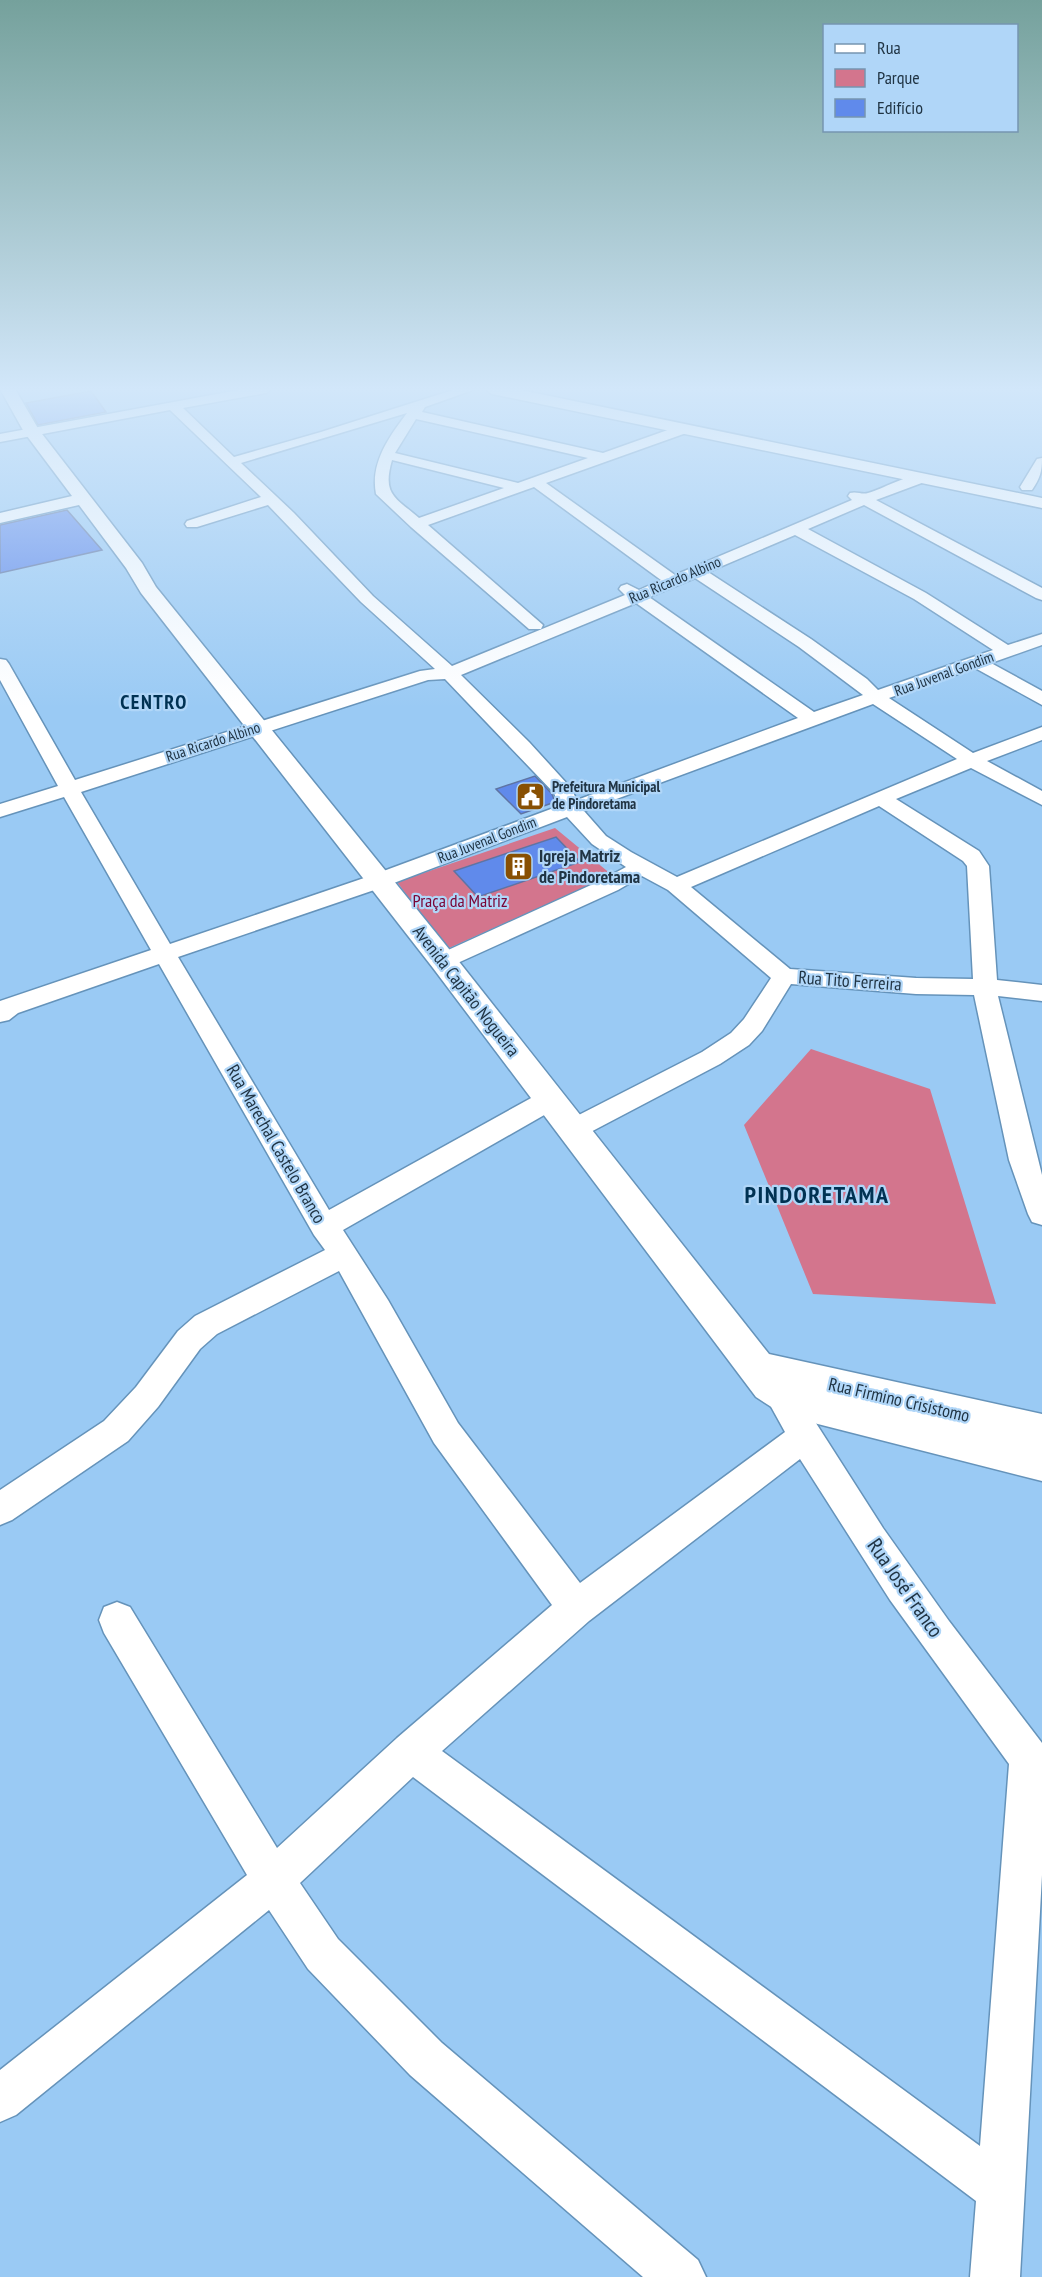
<svg xmlns="http://www.w3.org/2000/svg" width="1042" height="2277" font-family="'PT Sans Narrow',sans-serif">
<rect width="100%" height="100%" fill="#9acaf4"/>
<path fill="#d3758d" d="M555,828L612,875L447,949L397,882Z
M811,1049L930,1089L996,1304L813,1294L744,1125Z"/>
<path fill="#608aeb" stroke="#5e74a3" stroke-width="1.5" d="M91,391L106,412L38,425L26,403Z
M67,510L102,550L0,573V525Z
M535,776L552,794L555,802L521,814L496,789Z
M556,837L580,862L478,897L454,871Z"/>
<g fill="none" stroke-linecap="round" stroke-linejoin="round">
<defs>
<path id="minor" d="M244,389H272L266,393L183,408L234,457L321,432L456,389H476L425,407L422,412L603,453L679,426H689L691,429L689,432L546,483L675,575L852,500L848,496L850,493C857,491 862,495 868,493C883,489 913,471 927,475L929,478L927,481L876,500L1042,588V600L1036,598L864,505L808,529L926,593L1008,645L1042,634V645L991,663L1042,691V705L975,668L889,698L973,753L1042,727V740L987,761L1042,791V805L971,768L896,799L979,851L989,866L997,980L1042,985V1001L998,996L1042,1175V1225L1032,1222L1028,1214L1009,1160L974,995L916,994L791,984L762,1031L749,1045L720,1064L583,1136L574,1139L565,1136L561,1129L565,1122L702,1052L731,1033L744,1019L771,978L668,890L642,876L618,890L451,966L443,969L435,966L431,961L435,956L602,880L626,867L592,844L567,817L386,886L178,957L329,1210L542,1092L551,1090L560,1092L564,1099L560,1106L343,1230L388,1300L458,1423L580,1583L785,1432L764,1394L769,1384L780,1380L791,1384L883,1528L949,1621L1042,1743V1875L1020,2277H970L976,2201L413,1777L300,1883L338,1939L442,2043L698,2260L706,2277H643L410,2075L308,1969L269,1910L16,2115L0,2122V2070L247,1875L104,1633L99,1620L104,1607L117,1602L130,1607L277,1848L397,1738L552,1605L434,1443L339,1271L217,1334L200,1349L158,1407L128,1441L12,1520L0,1525V1490L104,1421L136,1387L178,1331L195,1316L325,1250L314,1235L159,964L18,1013L9,1020L0,1022V1001L151,950L64,797L0,817V804L58,786L0,680V659L6,660L9,664L75,780L420,671L435,669L361,602L268,505L197,527H187L185,524L187,521L261,497L170,410L0,442V434ZM407,413C389,437 370,463 376,494L411,527L529,629H541L543,625L428,525L534,487L661,580L639,590L627,584L621,586L619,589L625,595L452,666L373,596L294,513L241,463ZM416,419L588,458L518,483L395,453ZM392,460L504,488L419,518C395,497 382,495 392,460ZM795,535L914,599L993,650L878,690L867,679L811,639L708,572ZM695,578L799,647L863,695L814,712L649,597ZM636,603L798,718L577,800L570,787L529,742L461,675ZM445,679L554,793L559,806L370,876L170,944L81,792L428,680ZM873,704L957,759L677,877L631,852L606,836L584,811ZM879,806L963,861L967,866L973,979L916,978L790,969L691,887ZM800,1459L890,1600L1009,1764L980,2146L442,1751L589,1621Z
M1042,458C1042,472 1040,478 1032,490H1022L1020,487L1037,459Z"/>
<path id="secondary" d="M0,389H15L39,430L142,563L156,587L453,954L769,1354L1042,1414V1481L806,1421L773,1408L756,1397L433,968L141,593L126,568L79,505L0,523V513L72,496L24,432Z"/>
<path id="trunk" d="M485,389H516L1042,498V508L492,394Z"/>
</defs>
<use href="#minor" stroke="#6593ba" stroke-width="3"/>
<use href="#secondary" stroke="#6593ba" stroke-width="3"/>
<use href="#trunk" stroke="#6593ba" stroke-width="3"/>
<use href="#minor" fill="#fff" fill-rule="evenodd"/>
<use href="#secondary" fill="#fff" fill-rule="evenodd"/>
<use href="#trunk" fill="#fff" fill-rule="evenodd"/>
</g>
<linearGradient id="sky" x2="0" y2="1"><stop stop-color="#75a19c"/><stop offset="0.55" stop-color="#d2e7fa"/><stop offset="1" stop-color="#d2e7fa" stop-opacity="0"/></linearGradient>
<rect width="1042" height="708" fill="url(#sky)"/>
<defs>
<symbol id="civic-square" viewBox="-11 -11 22 22"><rect x="-9" y="-9" width="18" height="18" rx="4" fill="#885003" stroke="#b0d6f8"/><path d="M-.6-6.5H3V-4.5H.6V-3L4-1V1h2V6H-6V1h2V-1L-.6-3ZM-1.2 2.5V6h2.4V2.5Z" fill="#fff"/></symbol>
<symbol id="building-square" viewBox="-11 -11 22 22"><rect x="-9" y="-9" width="18" height="18" rx="4" fill="#885003" stroke="#b0d6f8"/><path d="M-4-6H4V6H1V3H-1V6H-4ZM-2.5-4.3h1.7v1.8h-1.7ZM.8-4.3h1.7v1.8H.8ZM-2.5-1h1.7V.8h-1.7ZM.8-1h1.7V.8H.8Z" fill="#fff"/></symbol>
</defs>
<g fill-rule="evenodd">
<use href="#civic-square" x="514" y="780" width="33" height="33"/>
<use href="#building-square" x="502" y="850" width="33" height="33"/>
</g>
<g text-anchor="middle" stroke-width="4.5" stroke-linejoin="round" paint-order="stroke">
<g font-size="15" fill="#203444" stroke="#b0d6f8">
<text transform="translate(675 580) rotate(-23)" y="5">Rua Ricardo Albino</text>
<text transform="translate(944 674) rotate(-20)" y="5">Rua Juvenal Gondim</text>
<text transform="translate(213 742) rotate(-18)" y="5">Rua Ricardo Albino</text>
<text transform="translate(487 840) rotate(-21)" y="5">Rua Juvenal Gondim</text>
</g>
<g font-size="15" font-weight="bold" fill="#203444" stroke="#b0d6f8" text-anchor="start">
<text x="552" y="792">Prefeitura Municipal<tspan x="552" dy="17">de Pindoretama</tspan></text>
</g>
<g font-size="18" font-weight="bold" fill="#203444" stroke="#b0d6f8" text-anchor="start">
<text x="539" y="862">Igreja Matriz<tspan x="539" dy="21">de Pindoretama</tspan></text>
</g>
<g font-size="18" fill="#790536" stroke="#b0d6f8">
<text x="460" y="907">Praça da Matriz</text>
</g>
<g font-size="18" fill="#203444" stroke="#b0d6f8">
<text transform="translate(850 981) rotate(4)" y="6">Rua Tito Ferreira</text>
<text transform="translate(466 991) rotate(52)" y="6">Avenida Capitão Nogueira</text>
<text transform="translate(276 1144) rotate(60)" y="6">Rua Marechal Castelo Branco</text>
<text transform="translate(899 1400) rotate(13)" y="6">Rua Firmino Crisistomo</text>
</g>
<g font-size="20" font-weight="bold" letter-spacing="1.5" fill="#003253" stroke="#b0d6f8">
<text x="154" y="709">CENTRO</text>
</g>
<g font-size="21" fill="#203444" stroke="#b0d6f8">
<text transform="translate(905 1588) rotate(55)" y="7">Rua José Franco</text>
</g>
<g font-size="24" font-weight="bold" letter-spacing="1.5" fill="#003253" stroke="#b0d6f8">
<text x="817" y="1203">PINDORETAMA</text>
</g>
</g>
<rect x="823" y="24" width="195" height="108" fill="#b0d6f8" stroke="#7695b0" stroke-width="1.5"/>
<rect x="835" y="44" width="30" height="9" fill="#ffffff" stroke="#7695b0" stroke-width="1.5"/>
<text x="877" y="54" font-size="18" fill="#203444">Rua</text>
<rect x="835" y="69" width="30" height="18" fill="#d3758d" stroke="#7695b0" stroke-width="1.5"/>
<text x="877" y="84" font-size="18" fill="#203444">Parque</text>
<rect x="835" y="99" width="30" height="18" fill="#608aeb" stroke="#7695b0" stroke-width="1.5"/>
<text x="877" y="114" font-size="18" fill="#203444">Edifício</text>
</svg>
